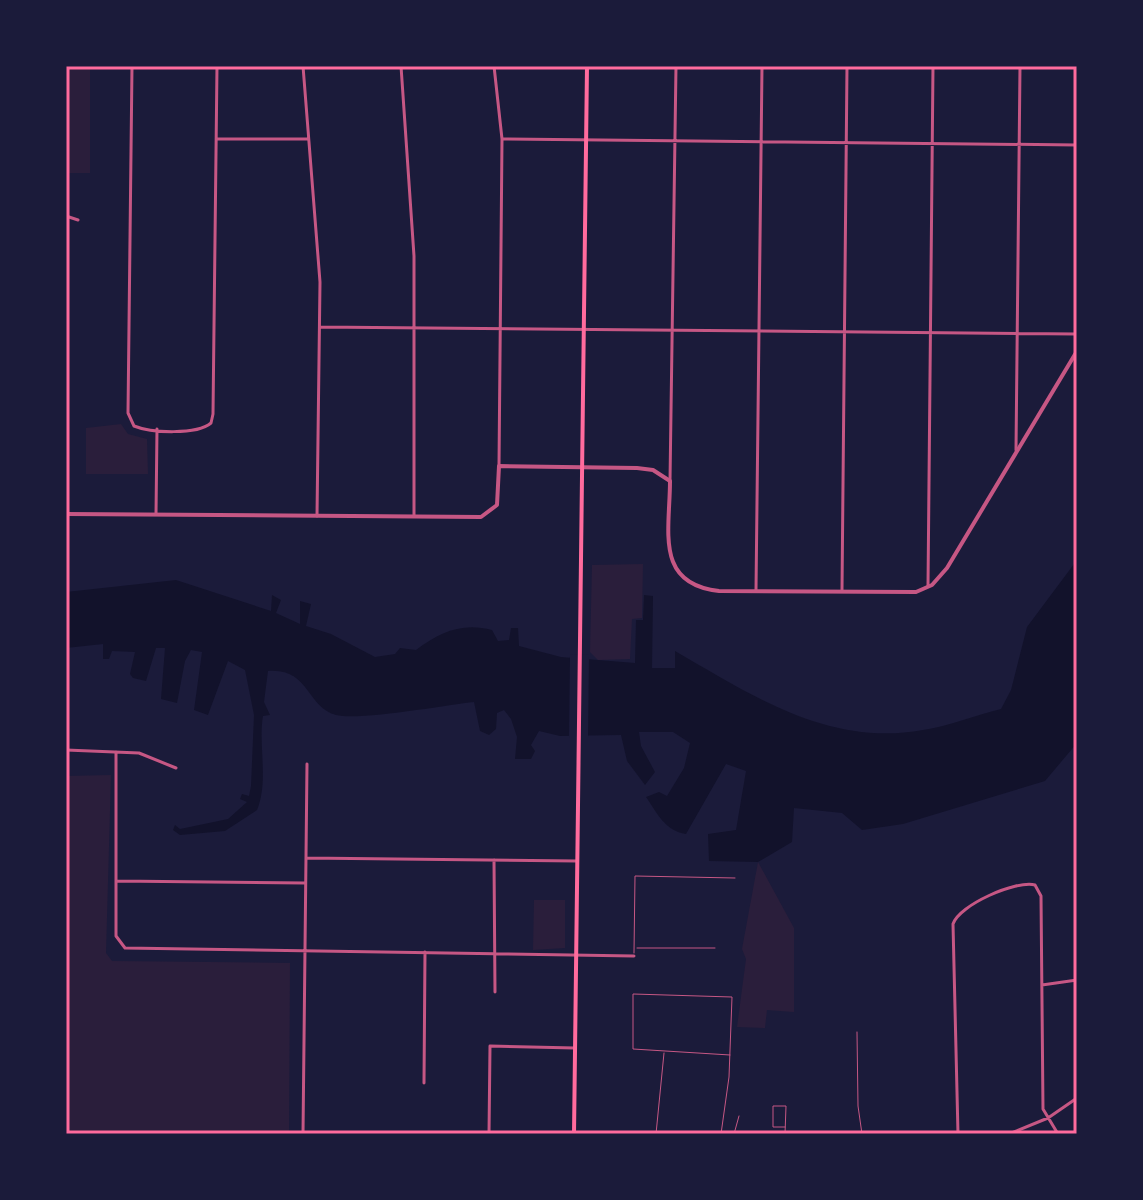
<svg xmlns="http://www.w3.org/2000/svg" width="1143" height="1200" font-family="Overpass,sans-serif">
<rect width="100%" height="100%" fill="#1b1b3a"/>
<path fill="#2a1e3b" d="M66,66H90V173H66Z
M121,424L128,434L147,439L148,474H86V428Z
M643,564L642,618L632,619L630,659L598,660L590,652L592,565Z
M111,775L106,953L112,961L290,963L289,1134H66V776Z
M758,862L794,928V1012L767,1010L765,1028L737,1027L746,959L742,949Z
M534,900H565V948L533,950Z"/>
<path fill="#12122b" d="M1077,560V743L1045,781L903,824L862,830L842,813L794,808L792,842L758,862L709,861L708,834L736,830L746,771L726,764L686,834C665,831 657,813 646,797L659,792L667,796L684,768L690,743L673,732H639L641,746L655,772L645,785L627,761L621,735L560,736L539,731L531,745L535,751L531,759H515L517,737L511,719L504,710L497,713L496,729L489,735L480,731L474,702C446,705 359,721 336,715C306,707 310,668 268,671L264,702L270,715L263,716C258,745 269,781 257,810L225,831L180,835L173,830L175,825L180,829L228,819L247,802L240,799L242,794L249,796L251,786L254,715L245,670L228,661L208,715L194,710L202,652L191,650L185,661L177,703L161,699L165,648H156L146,681L133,678L130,674L135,652L112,651L109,659H103V644L66,648V592L176,580L271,611L272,595L281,600L276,613L300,624V601L311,604L306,626L331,634L375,657L395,654L400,648L416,650C440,632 462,622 492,630L498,641L509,640L511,628H518L519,646L561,657L635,663L636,620H643L644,595L653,596L652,668H675V651C753,696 829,747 923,730C949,726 976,715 1001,709L1011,690L1027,627Z"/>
<path fill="#1b1b3a" d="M570,654L589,655L588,740H569Z"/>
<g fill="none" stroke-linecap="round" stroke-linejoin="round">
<path stroke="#c65784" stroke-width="1" d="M637,948H715
M634,953L635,876L735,878
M857,1032L858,1106L862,1134
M656,1134L664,1053
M721,1134L729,1077L732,997L633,994V1049L730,1055
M734,1134L739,1116
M785,1134L786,1106H773V1127H785"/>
<path stroke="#c65784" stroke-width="3" d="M132,66L128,413L134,426C151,433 197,435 211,423L213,414L217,66
M303,66L320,282L317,516
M401,66L414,256V516
M494,66L502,139L499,466
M216,139H307
M502,139L1077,145
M66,216L78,220
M320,327L1077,334
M1016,450L1020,66
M670,481L676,66
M156,514L157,429
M928,586L933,66
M756,590L762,66
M842,590L847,66
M66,750L139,753L176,768
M116,752V936L125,948L634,956
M306,858L577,861
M494,860L495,992
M117,881L305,883
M1042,985L1077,980
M424,1083L425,952
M303,1134L307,764
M489,1134L490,1046L575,1048
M958,1134L953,924C959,905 1016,880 1035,885L1041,896L1043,1109L1058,1134
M1009,1134L1048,1118L1077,1098"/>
<path stroke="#c65784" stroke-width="4" d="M66,514L481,517L497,505L499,466L637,468L653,470L670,481C670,530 654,584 719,591L916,592L932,585L947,568L1077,351"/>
<path stroke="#ff6b9d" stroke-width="4" d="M574,1134L587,66"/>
</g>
<rect width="1143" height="1200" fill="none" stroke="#1b1b3a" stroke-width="136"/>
<rect x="68" y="68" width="1007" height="1064" fill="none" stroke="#ff6b9d" stroke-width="3"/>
</svg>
